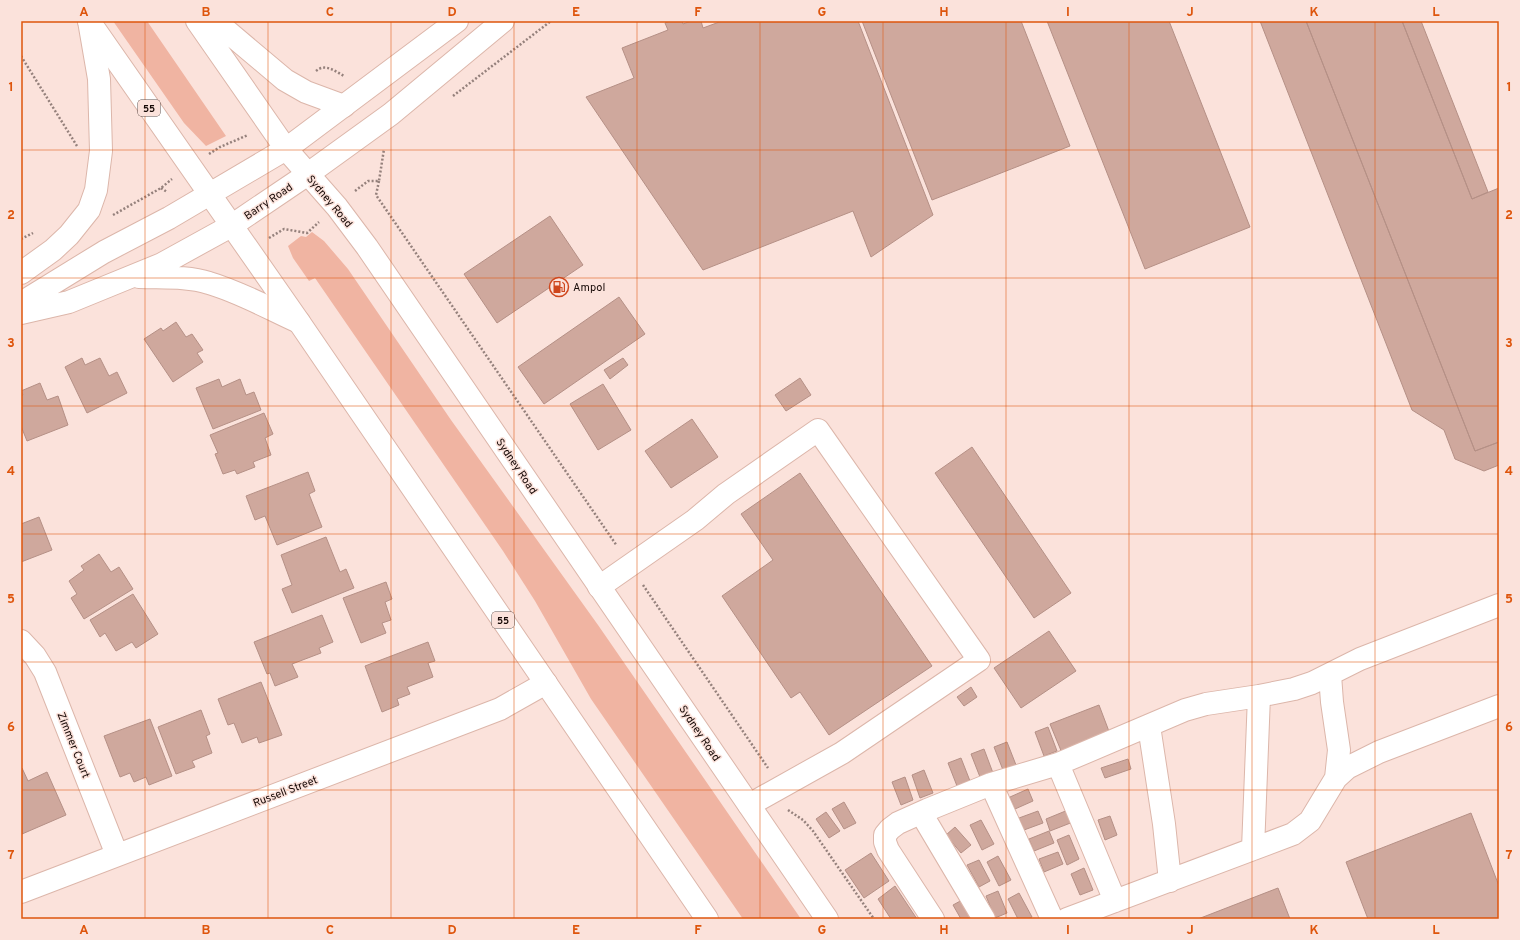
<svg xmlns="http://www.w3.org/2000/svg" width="1520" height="940" font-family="Overpass,sans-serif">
<rect width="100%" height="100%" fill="#fbe2db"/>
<path fill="#f0b4a2" d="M113,21H147L226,136L206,146L184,123Z
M312,232L324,241L348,269L451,420L598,625L801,919H743L591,699L535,601L503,551L315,278L309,281L293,258L288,246L301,236L306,237Z"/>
<path fill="#cfa89d" stroke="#b59086" d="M670,21H682L683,24L691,21H701L703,28L722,21H858L933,215L871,257L853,211L703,270L586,97L634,78L622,48L668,30L665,23Z
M862,21H1021L1070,146L932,200Z
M1047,21H1169L1250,227L1145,269Z
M1260,21H1306L1475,451L1499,442V465L1484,471L1455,459L1444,430L1412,410Z
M1306,21H1402L1472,199L1499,188V442L1475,451Z
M1402,21H1421L1488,192L1472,199Z
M550,216L583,265L497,323L464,274Z
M619,297L645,334L544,404L518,367Z
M176,322L186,337L192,334L203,350L197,353L203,362L173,382L144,339L161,328L163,331Z
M82,358L85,365L100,358L109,376L117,372L127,393L87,413L65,367Z
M623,358L628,365L610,379L604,370Z
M800,378L811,395L786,411L775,395Z
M219,379L222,387L240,379L246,395L254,392L261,410L213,429L196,388Z
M40,383L47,400L58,396L68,425L27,441L21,426V396L23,395L21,391Z
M603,384L631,430L598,450L570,404Z
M264,413L273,434L265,438L271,455L253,462L255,467L237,474L235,470L223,474L215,454L218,453L210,435Z
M692,419L718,457L671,488L645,451Z
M972,447L1071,593L1034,618L935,473Z
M308,472L315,491L309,494L322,527L277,545L265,516L255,520L246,496Z
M800,473L932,666L829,735L800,692L791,698L722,596L773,560L741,514Z
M39,517L52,550L21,562V524Z
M326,537L340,572L346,569L354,588L292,613L282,589L292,585L281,555Z
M99,554L111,572L119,567L133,589L84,619L71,598L77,594L69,581L84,570L81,566Z
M386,582L392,599L385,602L391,620L382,623L386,633L361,643L343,598Z
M133,594L158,634L136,648L132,642L116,651L105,633L100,637L90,620Z
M322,615L333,642L319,648L321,653L292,664L298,677L275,686L270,673L267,674L254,642Z
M1049,631L1076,671L1021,708L994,668Z
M428,642L435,661L428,663L433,677L407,687L410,694L397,699L399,705L382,712L365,666Z
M261,682L282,735L259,743L257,737L242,743L234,723L228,725L218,699Z
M971,687L977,697L964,706L957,697Z
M1099,705L1110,734L1062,753L1050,724Z
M201,710L210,734L206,736L212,753L192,761L195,767L176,774L158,727Z
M150,719L172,776L149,785L146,777L134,782L130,773L120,777L104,736Z
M1048,727L1057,751L1044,756L1035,732Z
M1007,742L1016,765L1003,770L994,747Z
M984,749L993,773L980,777L971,754Z
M961,758L970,781L957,786L948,763Z
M1128,759L1131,769L1105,778L1101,768Z
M22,768L28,781L47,772L66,815L22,834L21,769Z
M924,770L933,793L920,798L912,775Z
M905,777L913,800L901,805L892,782Z
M1028,789L1033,801L1015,809L1010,797Z
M844,802L856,823L844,829L832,809Z
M1068,810L1073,822L1050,831L1046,819Z
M1038,811L1043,823L1024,830L1019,818Z
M826,812L840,831L829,838L816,819Z
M1471,813L1499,886V919H1368L1346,862Z
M1110,816L1117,835L1105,840L1098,820Z
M981,820L994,844L982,850L970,825Z
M955,827L971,845L961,853L946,835Z
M1049,831L1054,843L1034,851L1029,839Z
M1069,835L1079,859L1067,865L1057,840Z
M1058,852L1063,864L1044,872L1039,859Z
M871,853L889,881L864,898L845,870Z
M998,856L1011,880L999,886L987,862Z
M979,860L990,881L979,887L967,865Z
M1084,868L1093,890L1080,895L1071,874Z
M895,886L917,919H891L878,899Z
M1278,888L1290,919H1198Z
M998,891L1007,913L995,918L986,896Z
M1019,893L1032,917L1028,919H1018L1008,899Z
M964,899L976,919H961L953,905Z"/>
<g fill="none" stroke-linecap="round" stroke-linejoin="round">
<defs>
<path id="minor" d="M286,149L457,21
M308,174L391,114L503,21
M599,587L695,520L726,494L818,430L979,660L842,753L749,805
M21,641L35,656L45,672L117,855
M1330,675L1332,702L1339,750L1336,778
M1149,726L1164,824L1170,881
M1058,764L1115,901
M991,784L1052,919
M921,813L984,919
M1253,849L1259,696
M21,892L500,709L546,683
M933,919L888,850L885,842V835L890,829L898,823L927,810L991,784L1058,764L1185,710L1206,704L1259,696L1294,689L1312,683L1360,659L1499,605
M1067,919L1293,834L1310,821L1336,778L1347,768L1379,752L1499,706"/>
<path id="major" d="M21,273L53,250L69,235L89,210L96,190L101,151L99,79L89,21
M139,277C162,278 187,276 209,283C240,292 270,309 299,322
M21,303L104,252L169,218L286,149
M21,313L69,302L162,264L231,226L308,174"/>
<path id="highway" d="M89,21L299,322L707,919
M197,21L286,149L337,207L367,247L827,919
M215,21L285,80L306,92L344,106"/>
</defs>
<use href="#minor" stroke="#dcb6aa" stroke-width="24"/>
<use href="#major" stroke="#dcb6aa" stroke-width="24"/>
<use href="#highway" stroke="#dcb6aa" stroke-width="24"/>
<path stroke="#95817c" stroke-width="2.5" stroke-dasharray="2 2" stroke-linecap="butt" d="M21,56L77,146
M316,71C325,63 335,71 344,76
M453,96L551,21
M209,154L220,147L248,135
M379,181L376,195L617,546
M161,188L167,192
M355,191L368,181H379L384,149
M113,215L161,188L172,179
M269,238L284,229L307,233L319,222
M21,239L33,233
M643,585L768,768
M788,810L803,820L813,831L874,919"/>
<use href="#minor" stroke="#fff" stroke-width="22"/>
<use href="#major" stroke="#fff" stroke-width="22"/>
<use href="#highway" stroke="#fff" stroke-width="22"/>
</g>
<path fill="none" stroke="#de550c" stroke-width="1" stroke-opacity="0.55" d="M145,21V919M268,21V919M391,21V919M514,21V919M637,21V919M760,21V919M883,21V919M1006,21V919M1129,21V919M1252,21V919M1375,21V919M21,150H1499M21,278H1499M21,406H1499M21,534H1499M21,662H1499M21,790H1499"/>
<defs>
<symbol id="fuel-ring" viewBox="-11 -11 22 22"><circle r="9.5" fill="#fbe2db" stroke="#cf471d" stroke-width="1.5"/><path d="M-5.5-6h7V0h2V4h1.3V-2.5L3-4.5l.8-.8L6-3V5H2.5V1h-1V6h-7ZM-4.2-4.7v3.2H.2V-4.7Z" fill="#cf471d"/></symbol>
</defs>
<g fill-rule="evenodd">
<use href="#fuel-ring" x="548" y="276" width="22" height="22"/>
</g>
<g text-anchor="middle" stroke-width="3" stroke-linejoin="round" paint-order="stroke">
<g fill="#fbe2db" stroke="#5b4a46" stroke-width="1">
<rect x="138" y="100" width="22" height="16" rx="3"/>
<rect x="492" y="612" width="22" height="16" rx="3"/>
</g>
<g font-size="10" font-weight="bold" fill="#160906">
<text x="149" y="112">55</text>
<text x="503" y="624">55</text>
</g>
<g font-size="11" fill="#160906" stroke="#fbe2db">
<text transform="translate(268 201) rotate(-34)" y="4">Barry Road</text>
<text transform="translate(330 201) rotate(50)" y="4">Sydney Road</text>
<text transform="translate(517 466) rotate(56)" y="4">Sydney Road</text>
<text transform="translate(700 733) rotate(56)" y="4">Sydney Road</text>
<text transform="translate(74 745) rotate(68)" y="4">Zimmer Court</text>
<text transform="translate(285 791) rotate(-21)" y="4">Russell Street</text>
</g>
<g font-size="11" fill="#160906" stroke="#fbe2db" text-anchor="start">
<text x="573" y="291">Ampol</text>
</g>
</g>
<rect width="1520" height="940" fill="none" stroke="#fbe2db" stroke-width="44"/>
<rect x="22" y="22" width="1476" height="896" fill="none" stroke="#de550c" stroke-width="1.5"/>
<g font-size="13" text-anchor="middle" font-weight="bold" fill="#de550c">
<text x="84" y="16">A</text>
<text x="206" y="16">B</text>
<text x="330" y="16">C</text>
<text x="452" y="16">D</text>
<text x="576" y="16">E</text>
<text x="698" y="16">F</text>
<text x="822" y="16">G</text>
<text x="944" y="16">H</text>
<text x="1068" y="16">I</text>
<text x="1190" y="16">J</text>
<text x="1314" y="16">K</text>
<text x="1436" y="16">L</text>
<text x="11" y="91">1</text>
<text x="1509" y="91">1</text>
<text x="11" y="219">2</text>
<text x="1509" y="219">2</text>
<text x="11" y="347">3</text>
<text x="1509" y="347">3</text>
<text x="11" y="475">4</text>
<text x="1509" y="475">4</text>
<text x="11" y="603">5</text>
<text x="1509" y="603">5</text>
<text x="11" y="731">6</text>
<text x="1509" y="731">6</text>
<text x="11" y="859">7</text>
<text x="1509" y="859">7</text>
<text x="84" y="934">A</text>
<text x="206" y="934">B</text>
<text x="330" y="934">C</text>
<text x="452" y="934">D</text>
<text x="576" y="934">E</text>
<text x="698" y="934">F</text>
<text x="822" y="934">G</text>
<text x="944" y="934">H</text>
<text x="1068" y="934">I</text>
<text x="1190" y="934">J</text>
<text x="1314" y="934">K</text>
<text x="1436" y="934">L</text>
</g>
</svg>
